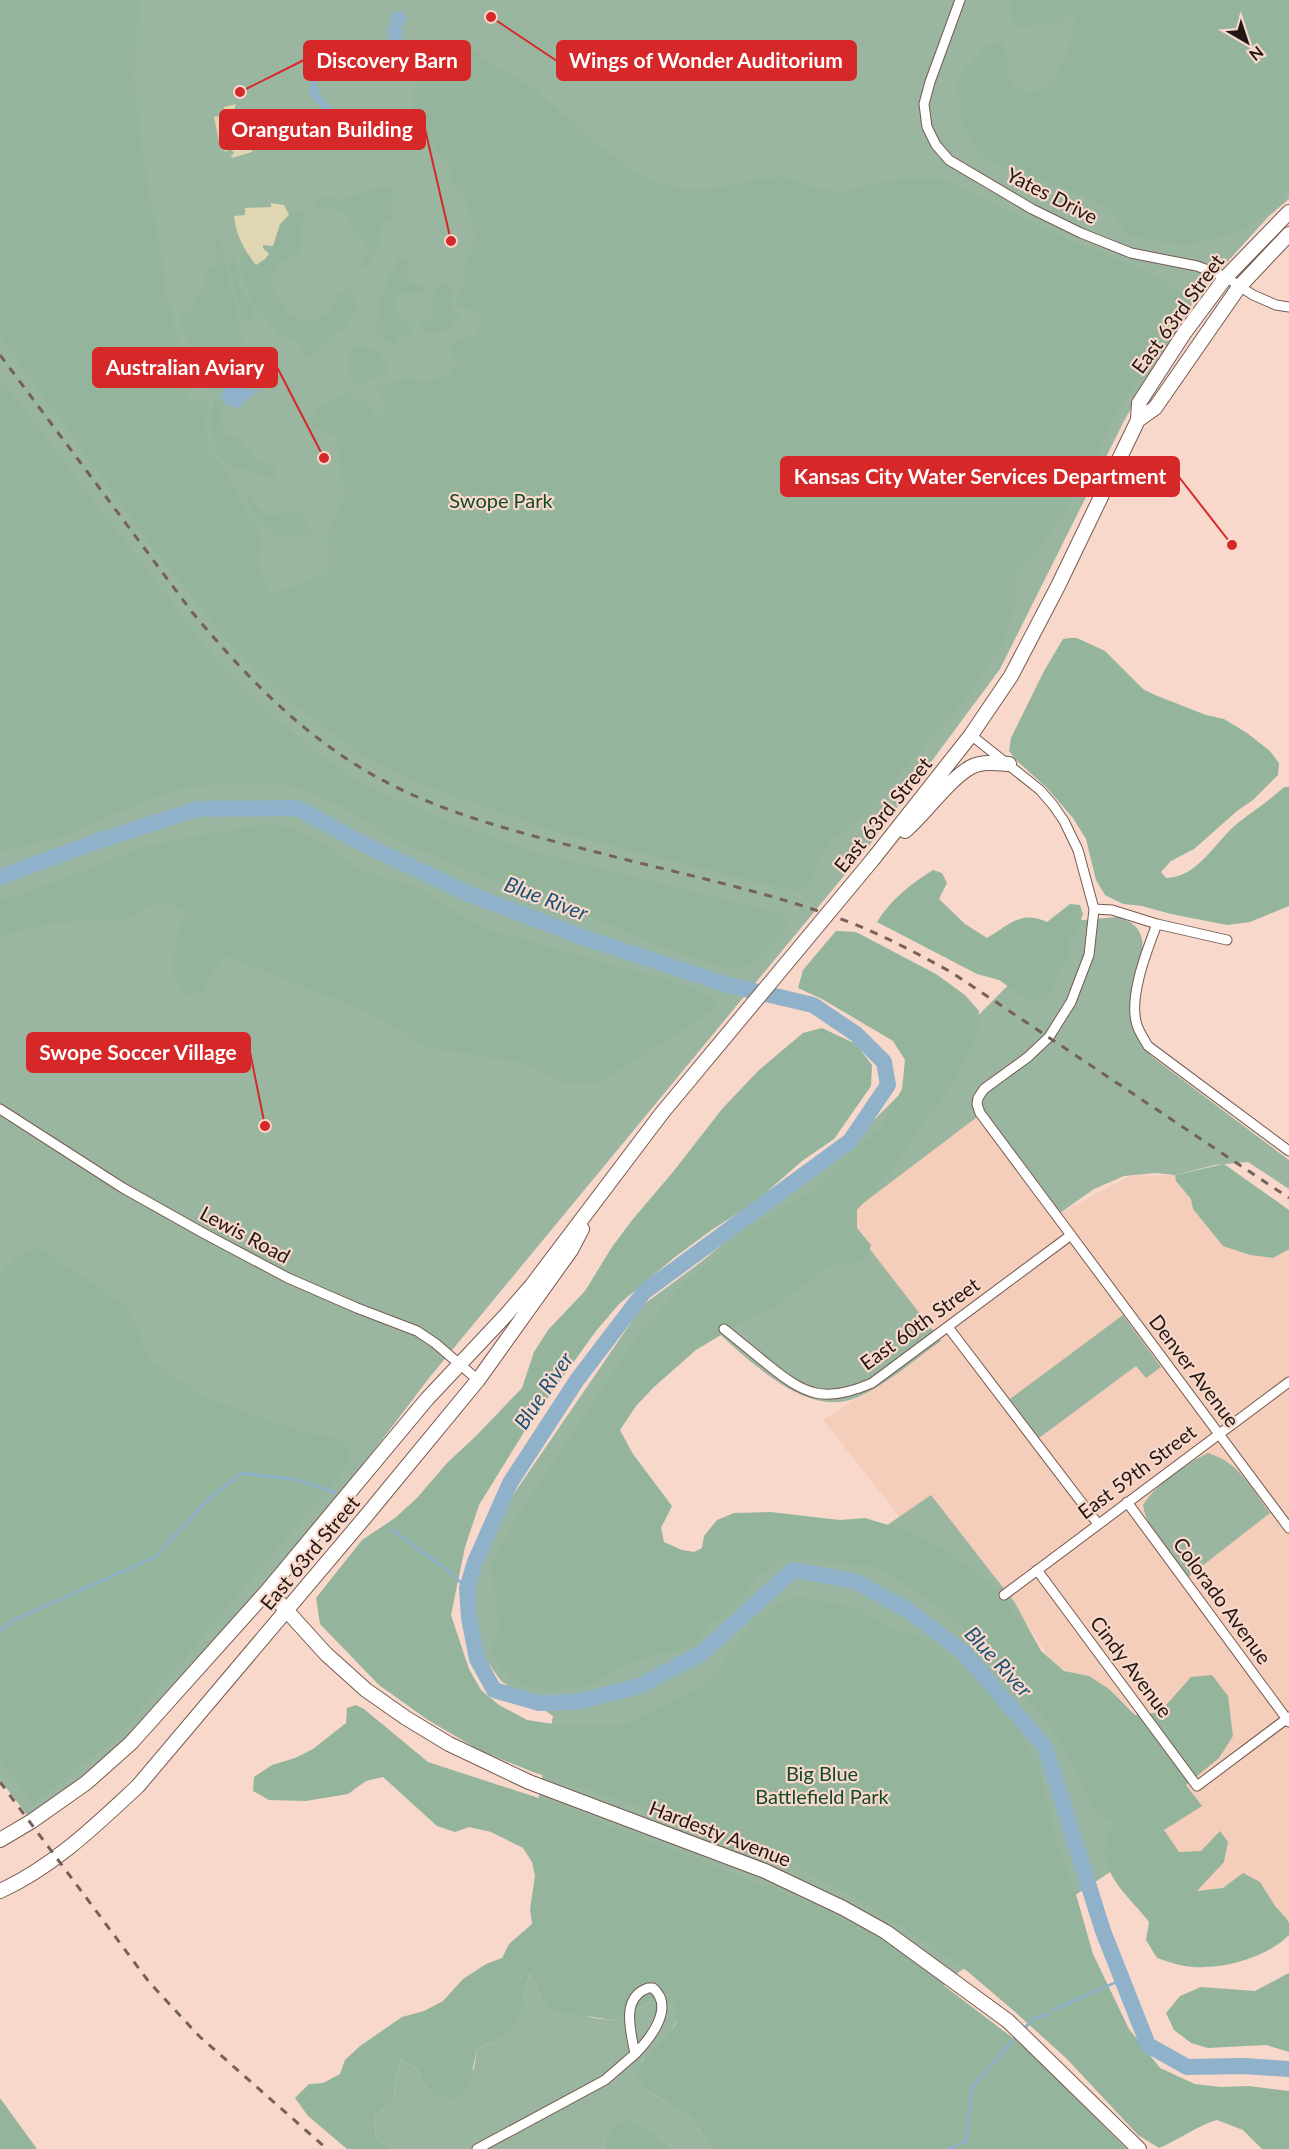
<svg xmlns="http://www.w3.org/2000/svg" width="1289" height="2149" font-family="Lato,sans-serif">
<rect width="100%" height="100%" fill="#f8d8ca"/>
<path fill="#f4cdbb" d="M980,1113L1060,1213L1130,1176L1175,1175L1191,1199L1193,1209L1289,1246V1923L1275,1906L1223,1888L1195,1891L1207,1882L1220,1831L1201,1851L1178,1852L1163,1829L1201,1806L1186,1785L1218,1758L1233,1736L1230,1711L1209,1675L1164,1708L1142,1713L1059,1674L1004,1588L899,1516L823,1420L865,1393L845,1217Z"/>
<path fill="#9ab5a0" d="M0,0H1289V199L1269,216L1198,294L1125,419L1000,669L871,843L429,1378L268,1590L131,1743L32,1821L0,1780Z
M1117,917C1166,930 1129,975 1130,1010C1131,1029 1139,1042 1151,1056L1289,1160V1189L1248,1162L1215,1165L1175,1175L1156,1173L1124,1176L1094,1189L1060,1213L985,1111L845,1217L941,1341C915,1359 883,1388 853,1399C801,1417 745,1355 709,1325L588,1424L663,1568L760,1518L845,1554L931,1495L1015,1603L1130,1816L1145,1849L959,1972L938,1990L536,1812L553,1716L501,1681L468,1634L466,1600L513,1495L643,1305L701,1262L876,1118L1072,921Z
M1123,1315L1161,1367L1146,1378L1136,1366L1039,1438L1010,1399Z
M1208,1453C1240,1463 1251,1488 1270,1513L1188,1577C1172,1556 1147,1532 1143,1505C1157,1483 1184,1465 1208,1453Z
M530,1974L540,1996L575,2013L594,2018L613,2020L651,2002L677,2005L679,2014L670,2035L642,2061L647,2090L690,2117L712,2149H674L658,2137L606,2140L603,2149H394L376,2138L374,2117L394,2101L395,2082L401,2059L415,2067L427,2089L474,2069L477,2049L501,2039L524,1995Z"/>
<path fill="#94b59c" d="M0,0H139L134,79L141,147L162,260L166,296L171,309L176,334L185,357L177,367L190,403L205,400L209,405L204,423L209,441L207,449L227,474L239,499L259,530L261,542L259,563L270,595L328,573L327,568L330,560L327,543L329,531L345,495L336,434H325L313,426C309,405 336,402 347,392L351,398L366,402L374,413L383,415L384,400L374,387C388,381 409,375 423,383C430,379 439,380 446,377C458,371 460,359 449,351V348L459,338L473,337L481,329C486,307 465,313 456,304L457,295L461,292L464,286L465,266L473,247L474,232L467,199L453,183L448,164L430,143L416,132C409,97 410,67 448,53C458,50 466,48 476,50L481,58L534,88L583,132L633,172L659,184L691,190L732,186L761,179L785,177L808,186L839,192L903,178L936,179L953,183C994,203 1033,225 1075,242C1112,258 1151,268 1183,294V302L1145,372L1129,393L1113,419L1086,481L1037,553L1019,566L1014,582L1016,604L999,651L967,697L909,763L864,814L833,838L819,860L810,884L797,892L557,832L434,789L395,773L363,756L293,703L250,665L228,641L156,552L0,336Z
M1011,0H1289V190L1261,219L1240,230L1216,238L1183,245L1131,236L1123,229L1115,214L1092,199L989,161C963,138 957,110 958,76L990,42H1001C1016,66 993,77 1029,94C1035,91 1041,89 1046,86C1063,74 1074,36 1075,17L1068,15L1059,24L1013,27Z
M393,186L390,221H385C378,228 380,236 378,244C375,254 369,263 362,270L359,267C367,258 372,245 361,237C359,235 356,233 353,231C349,227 350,222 348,218C342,208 325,207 316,211L314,204L321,196L339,199L361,195L371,188H384Z
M302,209L304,211C301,223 302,238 301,253C230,270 312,366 339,293L349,289L358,310L342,330L306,358L297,339L280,335L258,310L244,284L239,252H245L256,265L265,259L273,246L283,219Z
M216,241L221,242L243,342L246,349L258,360C256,367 255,371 247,372L237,366L227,381L228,387L221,392H214L208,366L183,334L179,315L187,314L207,281L206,267L218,266Z
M228,258L236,259L240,287L256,314L249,320L242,321Z
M398,259H404L408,262L406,282L410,284L418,282L427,291L425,294L403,293L395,299L394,312C403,322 413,318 411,334L407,333L399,339H395L394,346L388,341H383L377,334L375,327L380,314L378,302Z
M439,283L453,284L450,306L459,313V320L455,319L454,324L446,332H419L421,324L432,316L435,288Z
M357,346L380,351L384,361L390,366L387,374L362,383H354L347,362L351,361L350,352Z
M0,378L202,642L229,674L260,704L314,750L357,781L443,819L528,850L782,914L789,921L782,934L752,965L730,968L679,954L589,916L454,865L395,839L341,806L293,786L261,782L188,787L140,803L67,835L0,852Z
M215,399H221L225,404L221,408V422L225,434L238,438L258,460L275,467L277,473L276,477L272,478L244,469L230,467L222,461L218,454L210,422Z
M249,495H253C253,507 262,511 271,516C278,514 288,514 294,510L302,513L312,533L307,535L306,532C300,534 293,538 287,538C266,537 256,513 245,498Z
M1069,638H1077L1105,651L1143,689L1155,695L1206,715L1224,719L1247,733L1270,751L1279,763L1278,775L1253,800L1237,811L1194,849L1171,861L1161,872L1166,878C1198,878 1217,839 1239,822C1254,811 1270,800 1284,787H1289V906L1250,922L1227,925L1171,914L1142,906L1123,904L1105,895L1096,880L1086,839L1073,818L1046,787L1016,760L1009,751L1011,738L1044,671L1063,639Z
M263,824L294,828L327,844L354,866L383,879L419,887L452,910L488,930L694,987L713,997L714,1007L697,1021L598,1083H566L528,1064L427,1047L368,1012L229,957L220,960L202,992L186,996C183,991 178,986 176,980C170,957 179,933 187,912L169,903L154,904L130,918L54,923L0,936V899L23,894L147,846Z
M933,870L942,873L947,883L939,899L965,924L987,938C1010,925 1020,910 1047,922L1070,904L1080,905L1083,914L1078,929L1068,942L1069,953L1067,962L1057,975L1049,995L1038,1002L1023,997L999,980L977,974L877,922C890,900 912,883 933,870Z
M836,931L856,932L936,974L965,995L979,1011L977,1036L954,1081L886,1177L857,1210V1228L871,1245L868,1257L850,1264L836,1262L807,1282L778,1306L749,1318L696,1350L654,1387L636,1406L620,1430L633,1454L672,1506L661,1528L664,1542L682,1550L701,1553L704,1536L717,1520L734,1513L770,1512L840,1520L865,1518L908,1531L943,1549L989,1582L1022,1622L1041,1651L1064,1671L1089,1676L1109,1689L1135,1715L1160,1712L1191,1677L1212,1675L1228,1696L1233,1736L1219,1758L1186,1785L1202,1806L1164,1830L1179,1852L1201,1851L1220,1831L1228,1842L1224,1862L1197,1891L1223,1888L1243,1873L1260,1882L1275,1906L1286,1918L1289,1923V1935C1266,1958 1225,1969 1193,1967C1180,1966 1169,1962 1157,1958L1146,1940L1149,1922C1123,1889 1089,1867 1114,1822L1097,1814L1086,1794L1080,1776L1047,1720L1015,1686L974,1637L933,1603L876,1566L805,1560L777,1561L757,1578L742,1598L708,1627L691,1647L653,1655L623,1666L595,1683L567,1691H543L518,1684L503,1670L491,1651L499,1625L491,1565L520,1511L633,1343L660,1309L685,1283L746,1230L813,1190L859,1146L880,1129L902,1089L905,1060L893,1041L822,999L798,988L803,970Z
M822,1028L856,1044L872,1065L871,1086L834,1139L802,1161L754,1203L713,1229L675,1257L619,1304L596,1331L529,1424L479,1505L465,1547L451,1615L469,1669L481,1690L499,1705L527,1720L553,1724L623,1725L696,1689L716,1673L735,1643L755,1621L782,1602L800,1596L859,1609L892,1629L927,1639L962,1667L990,1694L1012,1720L1039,1764L1056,1841L1075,1891L1093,1954L1129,2029L1160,2068L1195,2084L1221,2087L1249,2086L1289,2091V2149H1262L1243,2130L1217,2120C1196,2126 1179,2140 1159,2148L1138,2135L1067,2059L1014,2011L967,1971L925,1941L853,1896L772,1853L706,1828L533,1772L479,1750L428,1720L379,1685L320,1624L316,1598L362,1540L395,1518L417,1498L447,1463L476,1436L522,1388L534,1352L548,1330L585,1291L612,1247L633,1219L673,1172L722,1109L758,1071L803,1033Z
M1224,1164L1289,1210V1249L1273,1258L1250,1255L1223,1246L1193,1209L1191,1199L1176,1181L1175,1175Z
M39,1249L87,1279L127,1308L151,1361L201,1395L254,1416L305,1432L341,1439L349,1450L350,1463L119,1734L33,1804L0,1760V1273L22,1252Z
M356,1705L364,1709L428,1762L572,1809L629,1834L776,1890L845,1921L892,1946L1026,2048L1127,2149H712L690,2117L647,2090L637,2076C639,2071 640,2064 644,2059C659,2042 683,2030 676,2005L651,2002L613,2020L553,2011L540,1996L530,1974L524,1995L520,2017L501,2039L477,2049L468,2090L450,2101L427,2089L415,2067L401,2059L395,2082L394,2101L374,2117L376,2138L394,2149H347L308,2116L295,2098L309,2084L323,2083L340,2074L345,2060L360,2046L402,2017L424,2011L443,2001L463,1979L486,1964L502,1958L509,1944L532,1924L530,1909L535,1876L532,1862L523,1848L491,1832L469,1827L455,1832L437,1826L383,1777L366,1781L348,1794L306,1801L269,1800L253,1791L254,1777L272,1765L295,1758L313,1749L346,1723L347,1708Z
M1289,1973V2052L1266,2045L1208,2048L1191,2043L1174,2030L1166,2013L1180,1996L1201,1987L1255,1991Z
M0,2098L37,2149H0Z
M630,2121L658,2137L674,2149H603L606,2140L615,2124Z"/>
<path fill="#e0d6b1" d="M236,104L231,120L237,129L235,138L241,143L251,141L254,144L252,152L232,158L231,156L234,153L230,148L226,152L220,146L214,117L221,116L225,111L224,107Z
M258,109L262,114L259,118L263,122L266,120L267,121L265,135L255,137C252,135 240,123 239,120L242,112L252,115Z
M271,203L284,205L289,215L280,224L273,246L263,245V248L269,254L265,259L256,265C244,250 236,235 234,216L245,215V208L271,207Z"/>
<path fill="#8fb1c9" d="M401,11L409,19H405L403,27H400L401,30H403C402,33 404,42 397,43C395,44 393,43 391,44L387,31L392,19L390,17L392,14Z
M313,79L315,80L321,97L336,112L346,118L347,123L344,130L335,133L329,129L328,117L310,95V83Z
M228,387L259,390L261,391L251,396L240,407L235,408L225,404L220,395L224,388Z"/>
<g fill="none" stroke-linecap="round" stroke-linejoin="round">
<path stroke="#8fb1c9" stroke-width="3" d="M392,1530L446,1569L467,1588
M0,1631L12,1621L155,1557L209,1499L242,1473L298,1480L335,1493
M1053,2010L1121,1980
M1024,2029L1032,2020L1047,2014
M948,2149L966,2141L972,2087L1017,2036"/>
<path stroke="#8fb1c9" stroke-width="16" d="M0,877L98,841L197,809L297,808L366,845L469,894L588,939L728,985L813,1005L856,1034L884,1062L888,1085L850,1141L644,1292L577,1380L510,1483L475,1562L467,1588L469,1618L477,1659L494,1690L539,1703L577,1702L639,1686L702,1653L793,1570L854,1581L908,1610L963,1652L1045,1747L1103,1931L1148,2045L1187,2067L1243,2066L1289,2069"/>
<defs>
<path id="street" d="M960,0L930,82L924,104L927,127L936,145L949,160L1032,209L1081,233L1131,253L1197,266L1226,277L1253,295L1276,305L1289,307
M971,735L1040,790L1053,805L1064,821L1078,850L1094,909L1089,955L1071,1002L1049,1037L1028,1057L984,1089L978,1098L977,1104L980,1113L1289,1528
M1094,909L1112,910L1157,924C1147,950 1128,998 1137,1025C1139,1032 1144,1039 1148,1046L1289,1151
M1157,924L1227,940
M0,1109L123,1188L205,1234L288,1278L357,1308L417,1331L435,1343L478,1380
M948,1327L1098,1524
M724,1329C738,1340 752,1352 767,1364C805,1395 824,1404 872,1383L1071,1235
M1127,1502L1289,1722
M1037,1570L1197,1786L1289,1717
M1004,1595L1289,1382
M648,1988H653C675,2007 651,2038 635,2054C631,2032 620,1998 648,1988Z
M477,2149L605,2080L635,2054"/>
<path id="secondary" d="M1138,420L1139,403L1185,332L1226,277L1289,212
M905,831C926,813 948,780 971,767C982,761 997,763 1009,764
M874,858L971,735L1011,676L1058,586L1138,420L1155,408L1239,287L1289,234
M268,1590L326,1654L366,1690L406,1718L449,1744L529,1782L765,1871L843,1908L886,1932L1008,2021L1139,2149
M0,1840L32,1821L86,1783L131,1743L268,1590L427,1399L506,1315L532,1285L662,1113
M0,1891C53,1867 96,1825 138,1786L366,1516L478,1380L571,1250L582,1229"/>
</defs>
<use href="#street" stroke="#765b4f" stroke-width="11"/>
<use href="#secondary" stroke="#765b4f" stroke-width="16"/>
<use href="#street" stroke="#fff" stroke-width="9"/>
<use href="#secondary" stroke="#fff" stroke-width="14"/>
<path stroke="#746159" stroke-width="3" stroke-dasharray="8 8" stroke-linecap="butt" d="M0,355L192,612C239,668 288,721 350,761C423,809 512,831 596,852C680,874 768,891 849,922C885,936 918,954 951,972L1289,1198
M0,1782L149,1982L199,2036L327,2149"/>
<defs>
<path id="secondary-bridge" d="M662,1113L874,858"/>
</defs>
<use href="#secondary-bridge" stroke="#765b4f" stroke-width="16" stroke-linecap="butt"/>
<use href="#secondary-bridge" stroke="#fff" stroke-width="14"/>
</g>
<g text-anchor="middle" stroke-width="4.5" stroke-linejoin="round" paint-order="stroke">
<g font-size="20" fill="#221712" stroke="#f8d8ca">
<text transform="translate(1052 196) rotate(27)" y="7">Yates Drive</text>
<text transform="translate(1178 314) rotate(-54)" y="7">East 63rd Street</text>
<text transform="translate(883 815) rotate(-51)" y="7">East 63rd Street</text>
<text transform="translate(245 1235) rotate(28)" y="7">Lewis Road</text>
<text transform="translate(920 1324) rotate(-36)" y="7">East 60th Street</text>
<text transform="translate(1194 1371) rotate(53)" y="7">Denver Avenue</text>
<text transform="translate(1137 1472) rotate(-37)" y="7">East 59th Street</text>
<text transform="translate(310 1553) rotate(-50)" y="7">East 63rd Street</text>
<text transform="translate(1222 1601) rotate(54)" y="7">Colorado Avenue</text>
<text transform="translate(1131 1667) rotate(53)" y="7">Cindy Avenue</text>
<text transform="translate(720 1834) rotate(21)" y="7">Hardesty Avenue</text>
</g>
<g font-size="20" fill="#144a28" stroke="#f8d8ca">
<text x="501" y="508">Swope Park</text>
<text x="822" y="1781">Big Blue<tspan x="822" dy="23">Battlefield Park</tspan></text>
</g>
<g font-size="21" font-style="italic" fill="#1b5375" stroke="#f8d8ca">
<text transform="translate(546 899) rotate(21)" y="7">Blue River</text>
<text transform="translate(544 1391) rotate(-56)" y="7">Blue River</text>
<text transform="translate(998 1662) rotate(47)" y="7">Blue River</text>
</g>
</g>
<path fill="none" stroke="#d62828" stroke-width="2" d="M240 92L304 60M491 17L557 61M451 241L425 129M324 458L277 367M1232 545L1179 477M265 1126L250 1052"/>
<g fill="#d62828" stroke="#f8d8ca" stroke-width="2">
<circle cx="240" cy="92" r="6"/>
<circle cx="491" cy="17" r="6"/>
<circle cx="451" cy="241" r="6"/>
<circle cx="324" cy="458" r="6"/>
<circle cx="1232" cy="545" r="6"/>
<circle cx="265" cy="1126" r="6"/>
</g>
<g fill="#d62828" stroke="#d62828" stroke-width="2">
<rect x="304" y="41" width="166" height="39" rx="6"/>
<rect x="557" y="41" width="299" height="39" rx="6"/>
<rect x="220" y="110" width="205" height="39" rx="6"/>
<rect x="93" y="348" width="184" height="39" rx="6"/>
<rect x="781" y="457" width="398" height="39" rx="6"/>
<rect x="27" y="1033" width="223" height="39" rx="6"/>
</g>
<g font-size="21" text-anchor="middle" font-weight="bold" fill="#fff">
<text x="387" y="68">Discovery Barn</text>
<text x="706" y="68">Wings of Wonder Auditorium</text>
<text x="322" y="137">Orangutan Building</text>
<text x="185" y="375">Australian Aviary</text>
<text x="980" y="484">Kansas City Water Services Department</text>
<text x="138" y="1060">Swope Soccer Village</text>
</g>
<g transform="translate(1247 42) rotate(141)" stroke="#f8d8ca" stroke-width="4.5" paint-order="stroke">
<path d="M0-4.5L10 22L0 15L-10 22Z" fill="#221712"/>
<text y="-9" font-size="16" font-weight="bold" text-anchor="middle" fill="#221712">N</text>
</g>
</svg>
